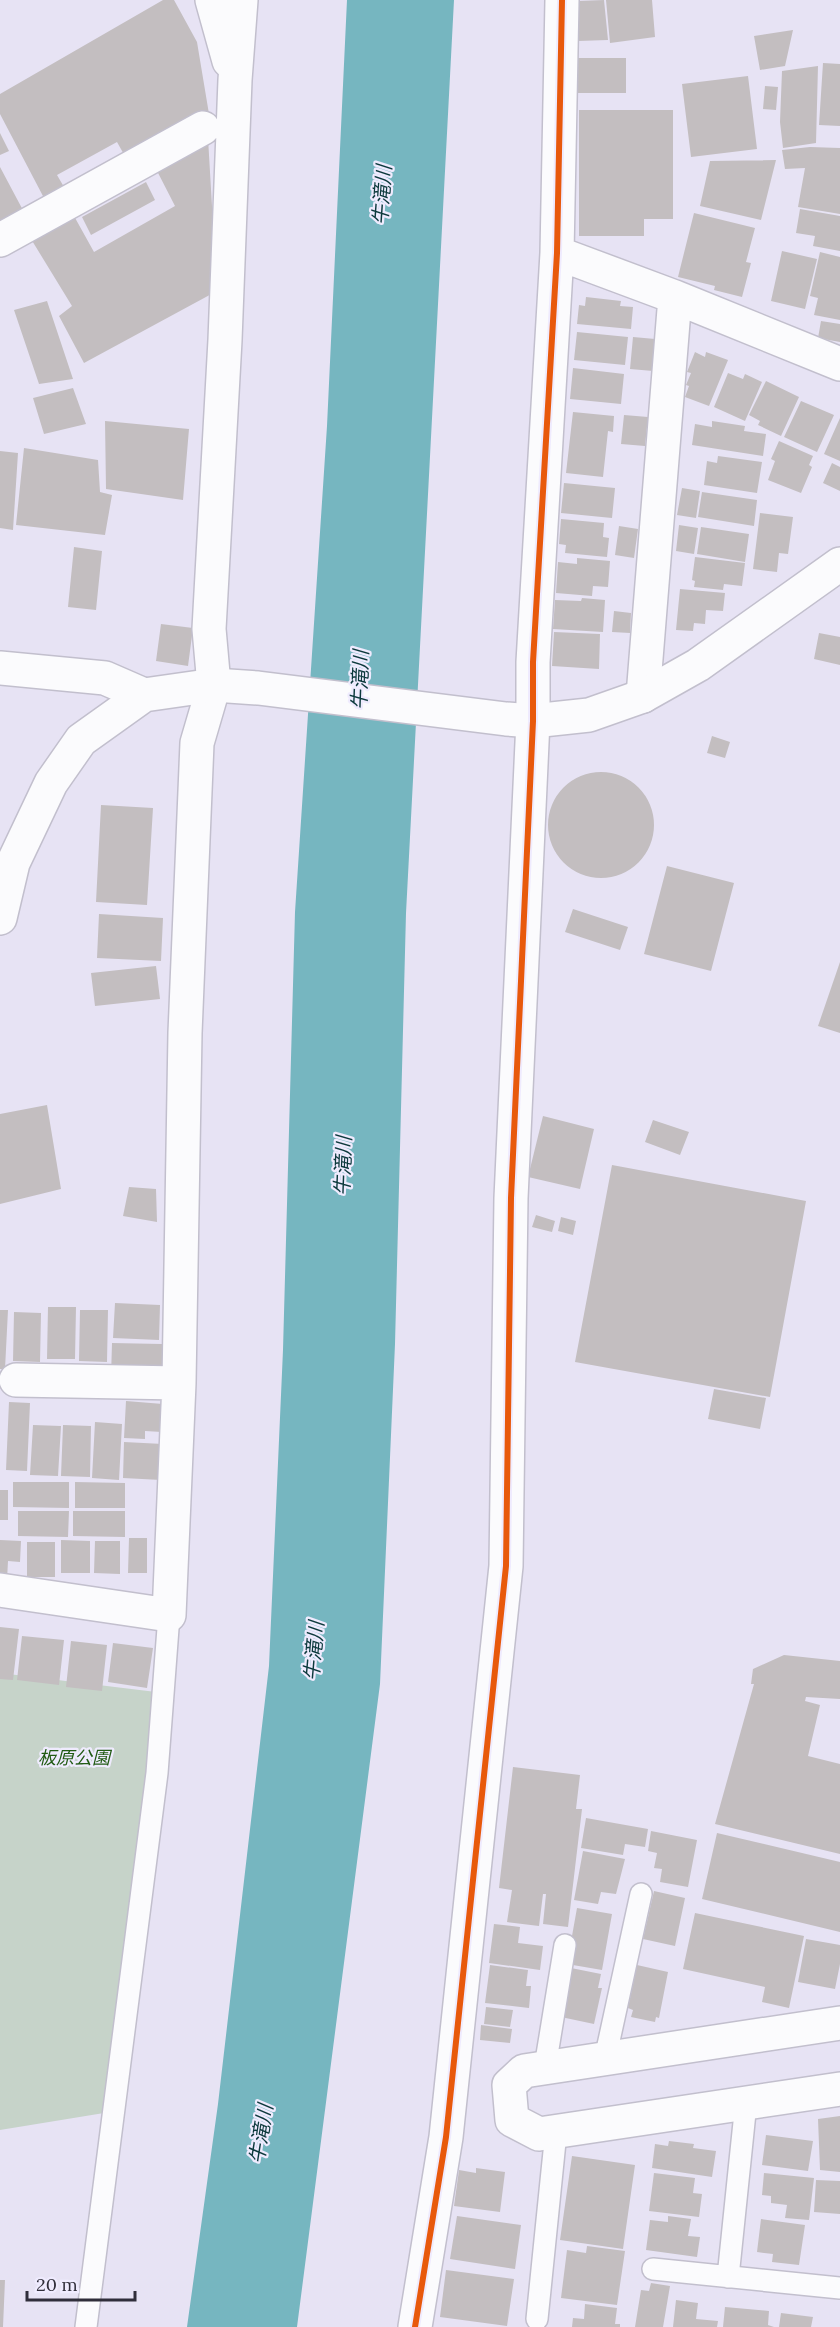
<svg xmlns="http://www.w3.org/2000/svg" width="840" height="2327" font-family="Lora,'Noto Sans JP',serif">
<rect width="100%" height="100%" fill="#e7e3f4"/>
<path fill="#c6d3c9" d="M0,1673L156,1692L104,2113L0,2130Z"/>
<path fill="#76b6c0" d="M347,0H454L406,913L395,1344L380,1684L297,2327H187L218,2104L269,1666L283,1350L295,912L327,426Z"/>
<path fill="#c3bec0" d="M163,0H174L197,42L209,114L126,158L117,142L57,175L64,187L44,198L0,114V94Z
M604,0L608,40L578,41V1Z
M606,0H652L655,37L610,43Z
M793,30L785,66L760,70L754,36Z
M578,58H626V93H578Z
M823,63L840,64V126L819,125Z
M818,66L816,143L783,148L780,122L782,71Z
M748,76L757,149L691,157L682,84Z
M765,86L778,87L776,110L763,109Z
M579,110H673V219H644V236H579Z
M0,133L9,151L0,155Z
M208,138L217,291L84,363L59,316L72,306L31,239L74,216L94,252L175,206L155,167Z
M810,147L840,148V214L798,207L805,168L785,169L782,150Z
M776,160L761,220L700,206L710,161Z
M0,167L25,214L0,227Z
M146,182L155,200L91,235L82,217Z
M800,209L840,216V251L813,246L815,236L796,233Z
M694,213L755,228L746,262L751,263L742,297L714,290L715,286L678,277Z
M782,251L817,259L805,309L771,301Z
M820,252L840,257V320L814,315L818,298L810,296Z
M586,297L621,301L620,306L633,307L631,329L577,324L579,305L585,306Z
M47,301L73,379L39,384L14,310Z
M821,321L840,324V342L818,338Z
M577,332L628,337L625,365L574,360Z
M633,337L655,339L653,371L630,369Z
M695,352L705,357L706,352L728,360L709,406L685,397L689,386L686,385L691,373L687,372Z
M573,368L624,374L621,404L570,399Z
M728,373L743,379L745,374L762,382L745,421L714,407Z
M766,381L799,397L781,436L758,425L760,421L749,415Z
M73,388L86,424L44,434L33,398Z
M801,401L834,415L817,452L784,437Z
M573,412L614,416L613,432L608,431L603,477L566,473Z
M624,415L648,417L645,446L621,444Z
M840,418V461L824,454Z
M105,421L189,429L183,500L106,489Z
M712,421L745,426L744,431L766,434L763,456L692,445L695,424L712,427Z
M779,441L813,456L809,465L812,467L801,493L768,480L775,461L771,459Z
M24,448L98,460L100,492L112,495L105,535L16,525Z
M0,451L18,453L13,530L0,528Z
M718,456L762,462L757,493L704,485L707,461L717,463Z
M832,463L840,467V491L823,483Z
M564,483L615,488L612,518L561,513Z
M682,488L700,491L696,518L677,515Z
M702,492L757,500L754,526L698,517Z
M760,513L793,517L788,554L779,553L777,572L753,569Z
M561,519L604,523L603,537L609,538L607,557L565,553L566,545L559,544Z
M679,525L698,528L694,554L676,551Z
M619,526L638,529L634,558L615,555Z
M701,527L749,534L745,562L697,554Z
M74,547L102,551L96,610L68,607Z
M695,557L745,563L742,586L724,584L723,590L694,587L695,581L692,580Z
M577,558L610,561L608,587L593,586L592,596L556,593L558,562L577,564Z
M680,589L725,593L723,611L706,610L705,624L694,623L693,631L676,630Z
M582,598L605,600L603,632L553,629L555,600L581,601Z
M614,611L631,613L630,633L612,632Z
M161,624L193,628L188,666L156,661Z
M554,632L600,634L599,669L552,666Z
M819,633L840,637V665L814,659Z
M712,736L730,742L725,758L707,753Z
M548 825a53 53 0 1 1 106 0a53 53 0 1 1-106 0Z
M101,805L153,808L147,905L96,902Z
M667,866L734,883L711,971L644,954Z
M573,909L628,927L620,950L565,932Z
M99,914L163,918L161,961L97,958Z
M840,962V1033L818,1026Z
M156,966L160,999L95,1006L91,973Z
M47,1105L61,1189L0,1204V1114Z
M543,1116L594,1129L580,1189L528,1177Z
M653,1120L689,1132L680,1155L645,1142Z
M612,1165L806,1201L770,1397L575,1362Z
M129,1187L156,1189L157,1222L123,1216Z
M536,1215L555,1221L552,1232L532,1227Z
M561,1217L576,1221L573,1235L558,1231Z
M115,1303L160,1305L159,1340L113,1338Z
M48,1307H76L75,1359H47Z
M0,1310H8L5,1369H0Z
M80,1310H108L107,1362L79,1361Z
M14,1312L41,1313L40,1362L13,1361Z
M112,1343L162,1344V1379L111,1377Z
M714,1389L766,1398L760,1429L708,1419Z
M126,1401L163,1404L162,1432L145,1431V1439L124,1438Z
M9,1402L30,1403L27,1471L6,1470Z
M95,1422L122,1424L119,1480L92,1478Z
M33,1425L61,1426L58,1476L30,1475Z
M63,1425L91,1426L90,1477L61,1476Z
M124,1442L163,1444L161,1480L123,1478Z
M13,1482H69V1508L13,1507Z
M75,1482L125,1483V1508H75Z
M0,1490H8V1520H0Z
M18,1511H69L68,1537L18,1536Z
M73,1511H125V1537L73,1536Z
M129,1538H147V1573H128Z
M0,1540L21,1541L20,1562L8,1561L7,1580H0Z
M61,1540L90,1541V1573H61Z
M95,1541H120V1574L94,1573Z
M27,1542H55V1577H27Z
M0,1627L19,1629L13,1680L0,1679Z
M22,1636L64,1640L59,1685L17,1680Z
M71,1641L107,1645L102,1691L66,1687Z
M113,1643L153,1648L147,1688L108,1682Z
M784,1655L840,1661V1699L806,1697L805,1701L820,1705L808,1756L840,1764V1854L715,1824L754,1684H751L753,1669Z
M513,1767L580,1775L576,1809H582L568,1927L543,1924L546,1894H543L539,1926L507,1922L512,1890L499,1888Z
M586,1818L648,1829L645,1847L625,1844L623,1855L581,1848Z
M651,1831L697,1840L688,1887L660,1882L662,1869L654,1868L657,1853L648,1851Z
M717,1833L840,1862V1932L702,1899Z
M583,1851L625,1859L616,1894L601,1892L598,1904L574,1900Z
M654,1891L685,1898L675,1946L643,1939Z
M577,1908L612,1914L602,1970L567,1964Z
M695,1913L804,1936L789,2008L762,2002L765,1987L683,1969Z
M494,1924L520,1927L518,1943L543,1946L540,1970L489,1963Z
M806,1939L840,1945V1964L835,1989L798,1982Z
M490,1965L528,1970L526,1986H531L529,2008L485,2003Z
M637,1965L668,1972L659,2018L656,2017L655,2022L631,2017L633,2010L628,2008Z
M571,1968L601,1974L598,1988H602L594,2024L561,2017Z
M486,2007L513,2010L510,2027L484,2024Z
M481,2025L512,2029L510,2043L480,2040Z
M840,2116V2172L820,2170L818,2119Z
M766,2135L813,2141L808,2171L762,2165Z
M669,2141L694,2144L693,2148L716,2151L712,2177L652,2168L655,2144L668,2146Z
M572,2156L635,2165L623,2249L560,2240Z
M476,2168L505,2172L500,2212L454,2206L459,2170L476,2173Z
M654,2173L695,2178L693,2193L702,2194L699,2217L649,2211Z
M764,2173L814,2178L809,2220L785,2218L787,2205L771,2203V2196L762,2195Z
M816,2180L840,2181V2214L814,2212Z
M457,2216L521,2225L515,2269L450,2259Z
M668,2216L691,2219L688,2236L700,2237L697,2257L646,2250L650,2220L668,2222Z
M761,2219L805,2225L799,2265L772,2262L773,2254L757,2252Z
M587,2246L625,2251L617,2305L561,2298L567,2250L586,2253Z
M446,2270L514,2279L507,2326L440,2317Z
M0,2280H5L3,2327H0Z
M651,2283L670,2286L663,2327H635L641,2290L649,2291Z
M676,2300L698,2303L696,2319L718,2321L717,2327H673Z
M585,2304L617,2308L615,2324H620V2327H572L573,2318L584,2319Z
M725,2307L769,2311L768,2325L774,2327H723Z
M781,2313L813,2317L811,2327H779Z"/>
<g fill="none" stroke-linecap="round" stroke-linejoin="round">
<defs>
<path id="lane" d="M605,2059L641,1894
M545,2067L565,1945
M653,2269L840,2288
M728,2277L746,2103
M537,2319L556,2132
M86,2327L157,1773L169,1615"/>
<path id="street" d="M212,0L229,61
M0,240L203,128
M557,253L675,297L840,364
M0,668L105,678L144,695
M643,696L675,297
M16,1380L179,1383
M0,1590L169,1615L179,1383L185,1033L197,743L214,685L209,629L225,340L235,80L241,0
M840,2023L524,2071L509,2085L512,2120L539,2134L840,2089
M415,2327L446,2137L506,1566L511,1198L533,721V662L557,253L562,0"/>
<path id="secondary" d="M0,918L13,863L51,783L81,740L144,695L214,685L258,688L506,719L533,721L589,715L643,696L698,665L840,564"/>
</defs>
<use href="#lane" stroke="#c2bfcd" stroke-width="24"/>
<use href="#street" stroke="#c2bfcd" stroke-width="36"/>
<use href="#secondary" stroke="#c2bfcd" stroke-width="36"/>
<use href="#lane" stroke="#fbfbfd" stroke-width="21"/>
<use href="#street" stroke="#fbfbfd" stroke-width="33"/>
<use href="#secondary" stroke="#fbfbfd" stroke-width="33"/>
<defs>
<path id="cycleway" d="M415,2327L446,2137L506,1566L511,1198L533,721V662L557,253L562,0"/>
</defs>
<use href="#cycleway" stroke="#efebfe" stroke-width="10"/>
<use href="#cycleway" stroke="#e8590c" stroke-width="6"/>
</g>
<g text-anchor="middle" stroke-width="4.5" stroke-linejoin="round" paint-order="stroke">
<g font-size="18" font-style="italic" fill="#225b15" stroke="#efebfe">
<text x="74" y="1764">板原公園</text>
</g>
<g font-size="20" font-style="italic" fill="#0c393c" stroke="#efebfe">
<text transform="translate(382 195) rotate(-86)" y="7">牛滝川</text>
<text transform="translate(360 680) rotate(-88)" y="7">牛滝川</text>
<text transform="translate(343 1166) rotate(-88)" y="7">牛滝川</text>
<text transform="translate(314 1651) rotate(-85)" y="7">牛滝川</text>
<text transform="translate(261 2134) rotate(-81)" y="7">牛滝川</text>
</g>
</g>
<path d="M27 2291v9h108v-9" fill="none" stroke="#302e3a" stroke-width="3"/>
<text x="36" y="2291" font-size="18" fill="#302e3a" stroke="#efebfe" stroke-width="4.5" paint-order="stroke">20 m</text>
</svg>
